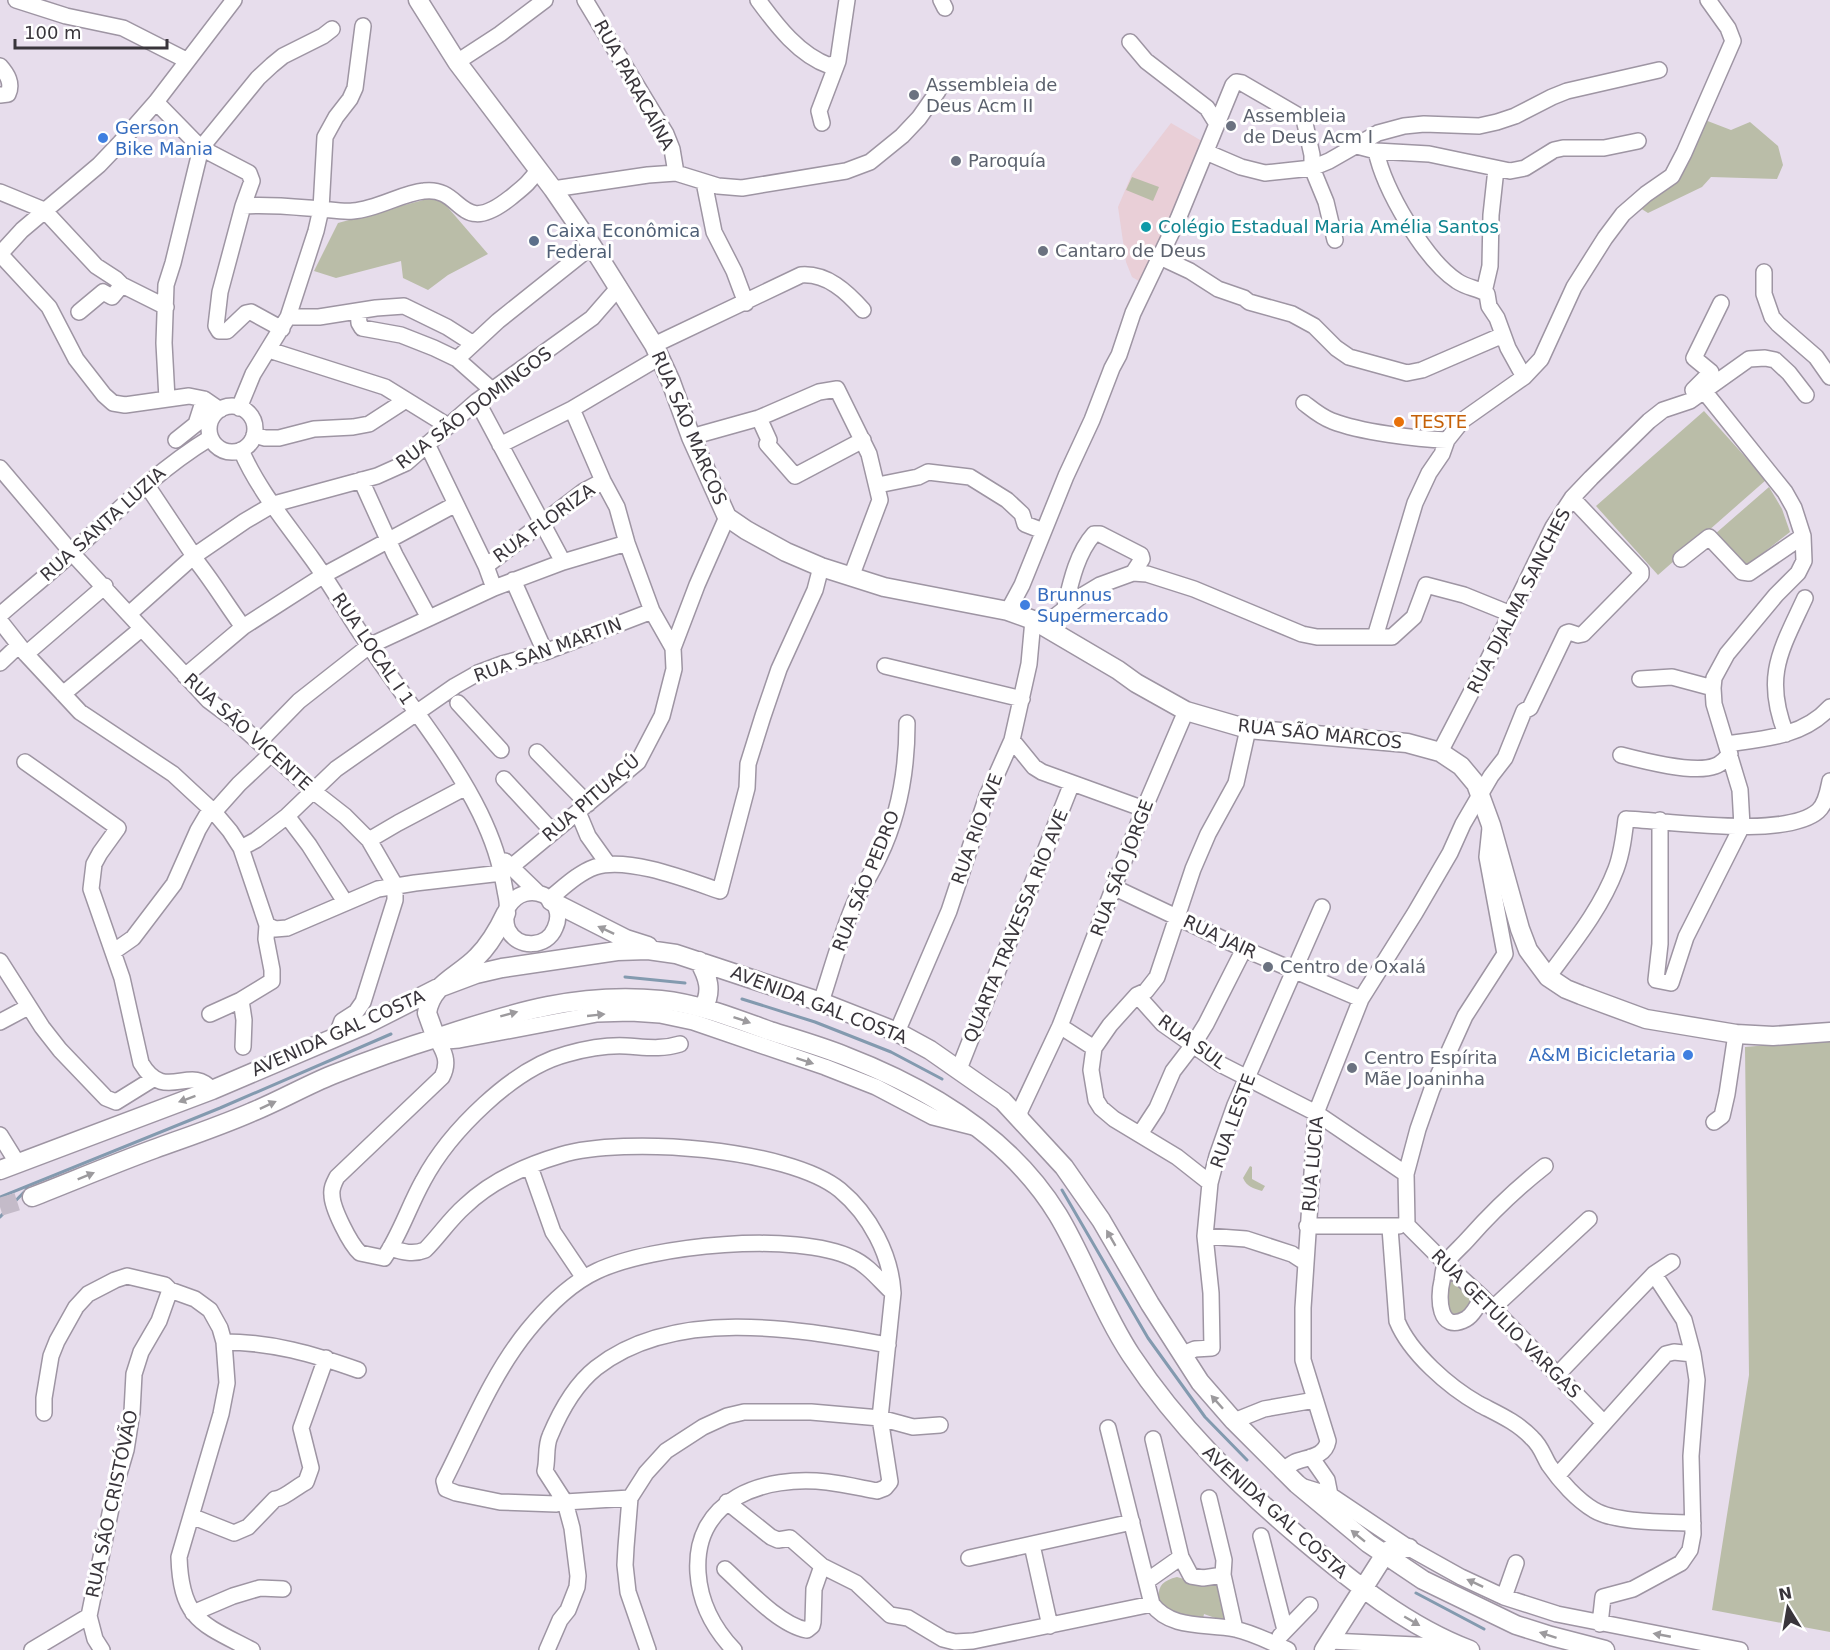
<svg xmlns="http://www.w3.org/2000/svg" width="1830" height="1650" font-family="'DejaVu Sans',sans-serif">
<rect width="100%" height="100%" fill="#e7ddec"/>
<path fill="#e9cfd7" d="M1171,123L1207,144L1144,284L1132,277L1126,262L1118,207L1132,174Z"/>
<path fill="#babda8" d="M1705,120L1731,130L1750,122L1778,146L1783,165L1777,179L1711,177L1702,187L1648,213L1640,208Z
M1132,177L1159,187L1153,201L1126,190Z
M438,196L488,254L448,275L428,290L403,278L401,261L336,278L314,271L338,223Z
M1704,411L1766,480L1658,575L1596,506Z
M1769,487L1782,509L1790,532L1745,567L1715,534Z
M1830,1040V1632L1712,1610L1749,1375L1745,1047Z
M1250,1166L1252,1167V1179L1265,1186L1262,1191C1253,1188 1247,1187 1243,1178Z
M1450,1277L1473,1297L1471,1309L1453,1318L1444,1304Z
M1177,1577L1194,1582L1218,1580L1229,1623L1204,1614L1202,1623L1181,1620L1159,1604C1157,1587 1161,1581 1177,1577Z"/>
<g fill="none" stroke-linecap="round" stroke-linejoin="round">
<path stroke="#839aaf" stroke-width="3" d="M625,977L685,983
M742,999L815,1022L891,1052L942,1079
M1062,1190L1148,1338L1205,1417L1247,1460
M0,1197L220,1108L391,1034
M0,1217L28,1188
M1416,1593L1484,1629"/>
<path stroke="#c4bbc9" stroke-width="18" stroke-dasharray="18 9" stroke-linecap="butt" d="M0,1207L32,1197"/>
<defs>
<path id="minor" d="M16,0L66,16L123,28L186,60
M585,0L666,134L672,149L676,173
M758,0C777,26 799,55 830,66L838,61L847,0
M941,0L945,8
M1130,42L1146,61L1207,108L1217,124
M457,62L500,34L545,0
M0,66C7,74 13,83 8,94L0,95
M156,102L201,148L249,173L252,181L243,206C269,204 295,207 321,209C332,210 343,212 353,211C378,209 402,193 424,191C464,186 458,239 510,198C521,189 531,182 538,169
M822,123L819,111L838,61
M1357,146L1376,151C1384,189 1424,259 1457,281C1467,288 1478,288 1487,294L1489,306L1497,318L1508,348L1524,377
M1376,151L1429,154L1510,171L1525,168L1554,150L1563,148H1604L1638,141
M1206,152L1241,167L1265,173L1312,168L1329,161L1378,133L1404,126L1424,124L1479,126L1497,122L1515,116L1552,97L1567,91L1659,70
M704,182L714,232L734,271L746,303
M553,189L648,175L676,173L718,186L742,188L846,171L870,162L902,136L919,118L938,91
M0,192L44,210L96,266L116,279L122,285L166,307
M243,206L220,292L216,326L219,331H227L246,313L251,312L282,329
M0,254L22,230L99,165L120,143L156,102L234,0
M0,254L49,307L76,359L104,395L113,403L125,405L189,396L204,399L220,410
M1160,257L1190,271L1218,289L1244,298L1249,302L1292,314L1314,326L1336,348L1349,357L1407,373L1422,370L1503,335
M1764,272V294L1772,317L1778,324L1816,357L1830,377
M1484,292L1490,266L1491,215L1496,169
M358,311L359,323L362,328L401,335L434,348L457,359L492,390
M79,312L103,292L112,297L122,285
M288,317H319L376,308L404,306L447,327L472,343
M654,345L801,275C827,273 847,292 863,310
M269,350L385,387L448,426
M457,359L498,321L592,246
M1693,390L1711,372L1694,358L1721,303
M167,399L164,343L166,285L173,263L201,148L258,78L272,65L283,56L323,36L332,29
M477,401L563,562
M1304,403C1313,410 1321,417 1332,421C1360,432 1416,439 1447,440
M209 429a23 23 0 1 1 46 0a23 23 0 1 1-46 0Z
M239,408L253,374L288,317L316,231L321,209L325,137L336,117L350,99L355,88L363,26
M572,409L603,481L617,507L627,543L652,611L673,648
M759,418L769,440L767,444L795,476L863,440
M254,435L265,438H279L314,429L353,427L369,424L406,400
M691,437L759,418L819,392L837,389L869,454L880,500L851,577
M176,440L196,424L204,399
M427,444L486,566L494,588
M500,445L572,409L660,357
M241,450C258,490 288,525 313,560C333,588 350,619 370,647C407,702 451,754 480,813C493,840 500,861 505,890C506,896 508,903 507,908C506,916 504,922 508,930C518,949 547,948 555,928C569,898 526,877 508,907
M0,468L72,553L208,700L232,718L313,791L345,816L369,840L395,885V900L363,1002L356,1012L342,1021L336,1037
M361,480L395,555L429,618
M146,484L194,556
M878,485L918,477L928,472L970,477L1007,500L1022,514L1025,524L1043,531
M194,558C212,580 226,604 243,627
M1681,559L1709,537L1742,572L1749,573L1803,536
M486,566L584,491L603,481
M513,580L545,652
M1008,611L1022,585L1066,476L1092,420L1112,368L1119,355L1133,313L1178,219L1233,85L1236,82L1242,83L1304,119L1312,155V168L1326,202L1335,240
M1064,611C1070,586 1076,554 1094,534H1100L1141,555L1142,559L1133,573
M129,614L194,556L245,521L274,504L377,476L406,463L477,401L592,318L619,287
M0,615C24,594 49,574 73,552C117,511 159,469 210,438
M0,621L26,654L80,712L173,774L214,812L230,831L241,848L267,925L266,939L272,970V981L241,1000L210,1014
M1044,625L1080,597L1100,585L1133,573L1147,574L1194,589L1302,634L1317,637H1392L1414,617L1426,585L1464,595L1511,614
M1375,637L1415,503L1429,473L1442,454L1447,440L1463,420L1524,377L1541,359L1574,287L1605,238L1623,214L1646,194L1672,176L1684,153L1733,41L1728,28L1708,0
M26,654L105,586
M0,663L19,645
M885,666L1022,699
M185,676L243,627L324,575L456,504
M1640,679L1672,677L1713,688
M63,694L141,629
M458,703L501,750
M1786,734C1763,676 1781,650 1805,598
M1012,740L1034,767L1042,772L1144,809
M259,742L299,701L369,646L494,588L563,562L627,543
M1726,744C1763,739 1803,737 1830,707
M537,752L588,804
M1440,752L1488,660L1553,527L1572,498L1591,478L1649,421L1663,410L1690,401L1749,359L1765,358L1775,360L1789,373L1806,395
M1621,755C1644,761 1694,774 1715,766C1722,764 1725,759 1730,754
M25,762L118,828L100,853L94,864L91,889L122,978L141,1063C165,1104 190,1063 212,1090
M504,779L553,832
M214,812L239,784L272,753
M578,812L588,836L608,864
M287,816L309,845L345,902
M1660,820V944L1656,980L1671,983L1686,937L1742,826L1740,790L1714,704L1713,688L1714,678L1727,654L1776,595L1798,573L1804,561L1803,536L1794,508L1785,492L1704,391
M369,840L398,823L466,787
M241,848L256,840L287,816L336,769L455,686L478,673L502,664L545,652L652,611
M505,861L537,892
M511,867L638,762L662,716L674,669L673,648L697,585L727,517
M1113,887L1244,949L1361,999
M549,899C563,888 578,873 595,867C627,856 688,880 720,891L747,788L748,764L763,716L779,669L815,590L821,567
M267,925L275,929L287,928L378,889L415,883L502,873
M113,952L133,938L174,884L198,830L211,808
M0,961L42,1027L60,1050L106,1098L116,1102L153,1079
M1548,977C1573,943 1601,909 1616,869C1622,853 1624,836 1626,819C1669,821 1786,839 1818,811C1826,804 1828,791 1830,781
M1137,995L1163,1024L1220,1064L1316,1113L1406,1174
M241,1000L244,1020L243,1047
M821,1002C832,969 841,934 855,902C862,887 872,873 879,857C899,816 907,768 907,723
M0,1022L28,1007
M1060,1026L1094,1048
M897,1032L949,911L987,796L1012,740L1029,664L1033,620
M436,1038C444,1051 450,1062 442,1077L337,1177C334,1183 331,1188 332,1195C332,1208 350,1244 360,1253L384,1258C400,1235 409,1206 423,1181C449,1132 513,1068 567,1054C585,1049 607,1045 626,1046C645,1047 661,1050 680,1044
M441,1040L446,1041L459,1040L597,1014L631,1013L660,1015L693,1022L825,1067L876,1087L933,1117L973,1127
M959,1069L1072,783
M1020,1118V1111L1060,1026L1144,809L1186,711
M1714,1122L1722,1116L1727,1094L1736,1034
M1140,1134L1157,1108L1173,1071L1193,1045L1206,1024L1244,949
M0,1135L18,1164
M530,1167L553,1232L584,1278
M1210,1183L1177,1157L1114,1119L1101,1108L1096,1100L1091,1070L1094,1048L1110,1025L1137,995L1146,991L1157,977L1193,869L1208,834L1236,783L1248,729
M1407,1225L1406,1174L1418,1129L1432,1089L1465,1016L1505,954L1487,857L1490,828
M1407,1225L1446,1264L1482,1297L1604,1423
M1307,1226H1399
M1390,1228L1397,1321C1410,1353 1449,1387 1479,1404C1498,1414 1517,1422 1532,1438C1541,1446 1543,1455 1549,1465C1560,1481 1577,1500 1594,1510C1615,1523 1667,1522 1693,1523
M1205,1236L1246,1239L1292,1254L1306,1263
M390,1248C403,1252 413,1255 425,1250C439,1236 450,1219 465,1206C491,1181 527,1165 561,1155C624,1136 788,1148 840,1190C870,1215 891,1255 893,1293L880,1418L890,1482L885,1488L877,1491C861,1488 844,1484 827,1482C765,1475 693,1498 698,1573C700,1603 713,1628 734,1650
M1482,1297C1478,1305 1473,1315 1466,1319C1438,1334 1438,1297 1442,1281C1443,1276 1443,1268 1446,1263C1451,1255 1461,1247 1468,1239C1492,1212 1517,1188 1545,1166
M1493,1308L1589,1219
M224,1342C272,1342 313,1354 358,1370
M1183,1354L1195,1349L1212,1348L1211,1293L1205,1236L1210,1183L1217,1156L1235,1105L1322,907
M1558,1374L1654,1274L1672,1262
M44,1413V1398L51,1356L57,1341L76,1307L88,1294L115,1280L127,1276L165,1285L170,1290L195,1299L210,1310L220,1328L224,1342L227,1383L221,1414L179,1557C181,1620 202,1624 252,1650
M1234,1421L1264,1409L1315,1400
M1108,1428L1152,1604C1171,1630 1207,1623 1235,1629C1253,1633 1271,1642 1288,1650
M1153,1439L1181,1557
M1311,1457L1327,1480L1330,1495
M1282,1471C1286,1468 1291,1464 1295,1462C1308,1457 1325,1457 1328,1441L1303,1360V1308L1316,1113L1361,999L1415,913L1450,853L1463,824L1491,776L1505,758L1524,711L1530,708L1566,633L1569,632L1578,635L1583,634L1641,575V571L1572,498
M1558,1475L1666,1354L1674,1352L1693,1354
M1304,1487L1330,1495L1409,1548L1461,1577L1504,1597L1557,1614L1740,1650
M630,1498L565,1502L556,1504L500,1502L456,1493L446,1489L444,1481C470,1430 492,1374 528,1330C546,1308 571,1283 597,1271C652,1245 796,1231 852,1258C868,1265 880,1281 893,1293
M1209,1498L1224,1560L1223,1575L1235,1629
M727,1502L771,1537L778,1540L790,1538L822,1566L856,1583L890,1615L908,1618L943,1639L955,1642L973,1641L1152,1604
M191,1516L234,1533L248,1527L275,1499C283,1499 296,1487 306,1482L311,1468L301,1428L326,1358
M1261,1536L1285,1630
M1032,1545L1050,1626
M969,1558L1132,1522
M725,1569C746,1588 779,1625 807,1630L812,1626L813,1622L814,1589L822,1566
M1147,1581L1181,1557L1191,1576L1203,1578L1223,1575
M1504,1597L1516,1563
M193,1613L233,1596L260,1588L283,1589
M1600,1624L1603,1597L1633,1589L1681,1563L1690,1550L1693,1534L1691,1456L1697,1380L1693,1354L1684,1320L1654,1274
M1280,1636L1310,1605
M1330,1641L1459,1647
M32,1650L89,1616
M102,1650L95,1639L89,1616L116,1484L126,1450L132,1412L134,1374L141,1352L159,1321L170,1290
M547,1650L560,1620L568,1610L577,1587L578,1576L572,1528L565,1502L545,1471C548,1459 545,1447 550,1436C560,1412 576,1384 596,1368C675,1306 798,1329 888,1345
M648,1650L628,1592L625,1565L626,1547L630,1498L646,1473L666,1451L703,1427L727,1416L744,1412H811L880,1418L913,1427L940,1425"/>
<path id="major" d="M418,0L457,62L553,189L592,246L654,345L671,382L691,437L727,517L746,530L786,552L821,567L884,587L1008,611L1033,620L1118,670L1136,683L1186,711L1248,729L1407,743L1440,752L1461,766L1476,784L1491,825L1520,929L1528,950L1548,977L1566,989L1581,995L1646,1019L1736,1034L1773,1036L1830,1032
M551,901L626,939L648,946
M699,961C708,977 713,991 703,1008
M436,1038L427,1013C431,984 459,976 477,957C490,944 498,930 506,913
M0,1170L212,1090L367,1024L436,989L476,974L502,968L617,951L648,950L676,954L821,1002L897,1032L930,1050L1003,1101L1064,1167L1101,1220L1150,1304L1200,1382L1234,1421L1297,1484L1368,1543L1423,1580L1516,1625L1551,1636L1605,1650
M32,1197C73,1181 113,1164 154,1149C187,1137 220,1126 252,1112C279,1101 305,1086 332,1075C367,1061 403,1048 439,1037C515,1012 579,992 661,1000C699,1004 734,1018 770,1031C795,1039 820,1046 845,1056C928,1088 1011,1138 1058,1215C1085,1260 1102,1311 1131,1355C1178,1426 1238,1485 1303,1540C1354,1583 1407,1626 1470,1650
M1324,1650L1387,1551L1395,1548H1409"/>
</defs>
<use href="#minor" stroke="#9e95a3" stroke-width="18"/>
<use href="#major" stroke="#9e95a3" stroke-width="21"/>
<use href="#minor" stroke="#fff" stroke-width="15"/>
<use href="#major" stroke="#fff" stroke-width="18"/>
</g>
<defs><path id="oneway-solid" d="M-6-.8H1V-3.2L6.5 0L1 3.2V.8H-6Z" transform="scale(1.5)"/></defs>
<g fill="#9c9a9d">
<use href="#oneway-solid" transform="translate(606 930) rotate(-155)"/>
<use href="#oneway-solid" transform="translate(509 1014) rotate(-15)"/>
<use href="#oneway-solid" transform="translate(596 1015) rotate(-6)"/>
<use href="#oneway-solid" transform="translate(742 1020) rotate(19)"/>
<use href="#oneway-solid" transform="translate(805 1061) rotate(18)"/>
<use href="#oneway-solid" transform="translate(187 1099) rotate(160)"/>
<use href="#oneway-solid" transform="translate(268 1105) rotate(-25)"/>
<use href="#oneway-solid" transform="translate(86 1176) rotate(-22)"/>
<use href="#oneway-solid" transform="translate(1111 1238) rotate(-120)"/>
<use href="#oneway-solid" transform="translate(1217 1402) rotate(-132)"/>
<use href="#oneway-solid" transform="translate(1358 1536) rotate(-141)"/>
<use href="#oneway-solid" transform="translate(1475 1583) rotate(-155)"/>
<use href="#oneway-solid" transform="translate(1412 1621) rotate(30)"/>
<use href="#oneway-solid" transform="translate(1548 1635) rotate(-162)"/>
<use href="#oneway-solid" transform="translate(1662 1635) rotate(-169)"/>
</g>
<g fill="#6b7280" stroke="#fff" stroke-width="2">
<circle cx="914" cy="95" r="6"/>
<circle cx="1231" cy="126" r="6"/>
<circle cx="956" cy="161" r="6"/>
<circle cx="1043" cy="251" r="6"/>
<circle cx="1268" cy="967" r="6"/>
<circle cx="1352" cy="1068" r="6"/>
</g>
<g fill="#3f7fe0" stroke="#fff" stroke-width="2">
<circle cx="103" cy="138" r="6"/>
<circle cx="1025" cy="605" r="6"/>
<circle cx="1688" cy="1055" r="6"/>
</g>
<circle fill="#0f9aa8" stroke="#fff" stroke-width="2" cx="1146" cy="227" r="6"/>
<circle fill="#5c6f8a" stroke="#fff" stroke-width="2" cx="534" cy="241" r="6"/>
<circle fill="#e8710a" stroke="#fff" stroke-width="2" cx="1399" cy="422" r="6"/>
<g text-anchor="middle" stroke-width="6" stroke-linejoin="round" paint-order="stroke">
<g font-size="18" fill="#39353b" stroke="#fff">
<text transform="translate(634 85) rotate(61)" y="6">RUA PARACAÍNA</text>
<text transform="translate(474 408) rotate(-37)" y="6">RUA SÃO DOMINGOS</text>
<text transform="translate(689 428) rotate(67)" y="6">RUA SÃO MARCOS</text>
<text transform="translate(544 523) rotate(-36)" y="6">RUA FLORIZA</text>
<text transform="translate(103 524) rotate(-42)" y="6">RUA SANTA LUZIA</text>
<text transform="translate(1519 601) rotate(-63)" y="6">RUA DJALMA SANCHES</text>
<text transform="translate(373 649) rotate(56)" y="6">RUA LOCAL I 1</text>
<text transform="translate(548 650) rotate(-20)" y="6">RUA SAN MARTIN</text>
<text transform="translate(248 732) rotate(42)" y="6">RUA SÃO VICENTE</text>
<text transform="translate(1320 734) rotate(6)" y="6">RUA SÃO MARCOS</text>
<text transform="translate(591 798) rotate(-41)" y="6">RUA PITUAÇÚ</text>
<text transform="translate(977 829) rotate(-70)" y="6">RUA RIO AVE</text>
<text transform="translate(1122 868) rotate(-69)" y="6">RUA SÃO JORGE</text>
<text transform="translate(866 881) rotate(-68)" y="6">RUA SÃO PEDRO</text>
<text transform="translate(1016 926) rotate(-68)" y="6">QUARTA TRAVESSA RIO AVE</text>
<text transform="translate(1220 937) rotate(25)" y="6">RUA JAIR</text>
<text transform="translate(819 1005) rotate(21)" y="6">AVENIDA GAL COSTA</text>
<text transform="translate(338 1033) rotate(-24)" y="6">AVENIDA GAL COSTA</text>
<text transform="translate(1192 1042) rotate(36)" y="6">RUA SUL</text>
<text transform="translate(1233 1121) rotate(-70)" y="6">RUA LESTE</text>
<text transform="translate(1313 1164) rotate(-85)" y="6">RUA LUCIA</text>
<text transform="translate(1506 1324) rotate(45)" y="6">RUA GETÚLIO VARGAS</text>
<text transform="translate(112 1504) rotate(-78)" y="6">RUA SÃO CRISTÓVÃO</text>
<text transform="translate(1275 1512) rotate(42)" y="6">AVENIDA GAL COSTA</text>
</g>
<g font-size="18" fill="#5b616d" stroke="#fff" text-anchor="start">
<text x="926" y="91">Assembleia de<tspan x="926" dy="21">Deus Acm II</tspan></text>
<text x="1243" y="122">Assembleia<tspan x="1243" dy="21">de Deus Acm I</tspan></text>
<text x="968" y="167">Paroquía</text>
<text x="1055" y="257">Cantaro de Deus</text>
<text x="1280" y="973">Centro de Oxalá</text>
<text x="1364" y="1064">Centro Espírita<tspan x="1364" dy="21">Mãe Joaninha</tspan></text>
</g>
<g font-size="18" fill="#366cbe" stroke="#fff" text-anchor="start">
<text x="115" y="134">Gerson<tspan x="115" dy="21">Bike Mania</tspan></text>
<text x="1037" y="601">Brunnus<tspan x="1037" dy="21">Supermercado</tspan></text>
<text x="1676" y="1061" text-anchor="end">A&amp;M Bicicletaria</text>
</g>
<g font-size="18" fill="#0d838f" stroke="#fff" text-anchor="start">
<text x="1158" y="233">Colégio Estadual Maria Amélia Santos</text>
</g>
<g font-size="18" fill="#4e5e75" stroke="#fff" text-anchor="start">
<text x="546" y="237">Caixa Econômica<tspan x="546" dy="21">Federal</tspan></text>
</g>
<g font-size="18" fill="#c56008" stroke="#fff" text-anchor="start">
<text x="1411" y="428">TESTE</text>
</g>
</g>
<g transform="translate(1788 1608) rotate(349)" stroke="#ffffff" stroke-width="4.5" paint-order="stroke">
<path d="M0-4.5L10 22L0 15L-10 22Z" fill="#39353b"/>
<text y="-9" font-size="16" font-weight="bold" text-anchor="middle" fill="#39353b">N</text>
</g>
<path d="M15 39v9h152v-9" fill="none" stroke="#39353b" stroke-width="3"/>
<text x="24" y="39" font-size="18" fill="#39353b" stroke="#ffffff" stroke-width="4.5" paint-order="stroke">100 m</text>
</svg>
